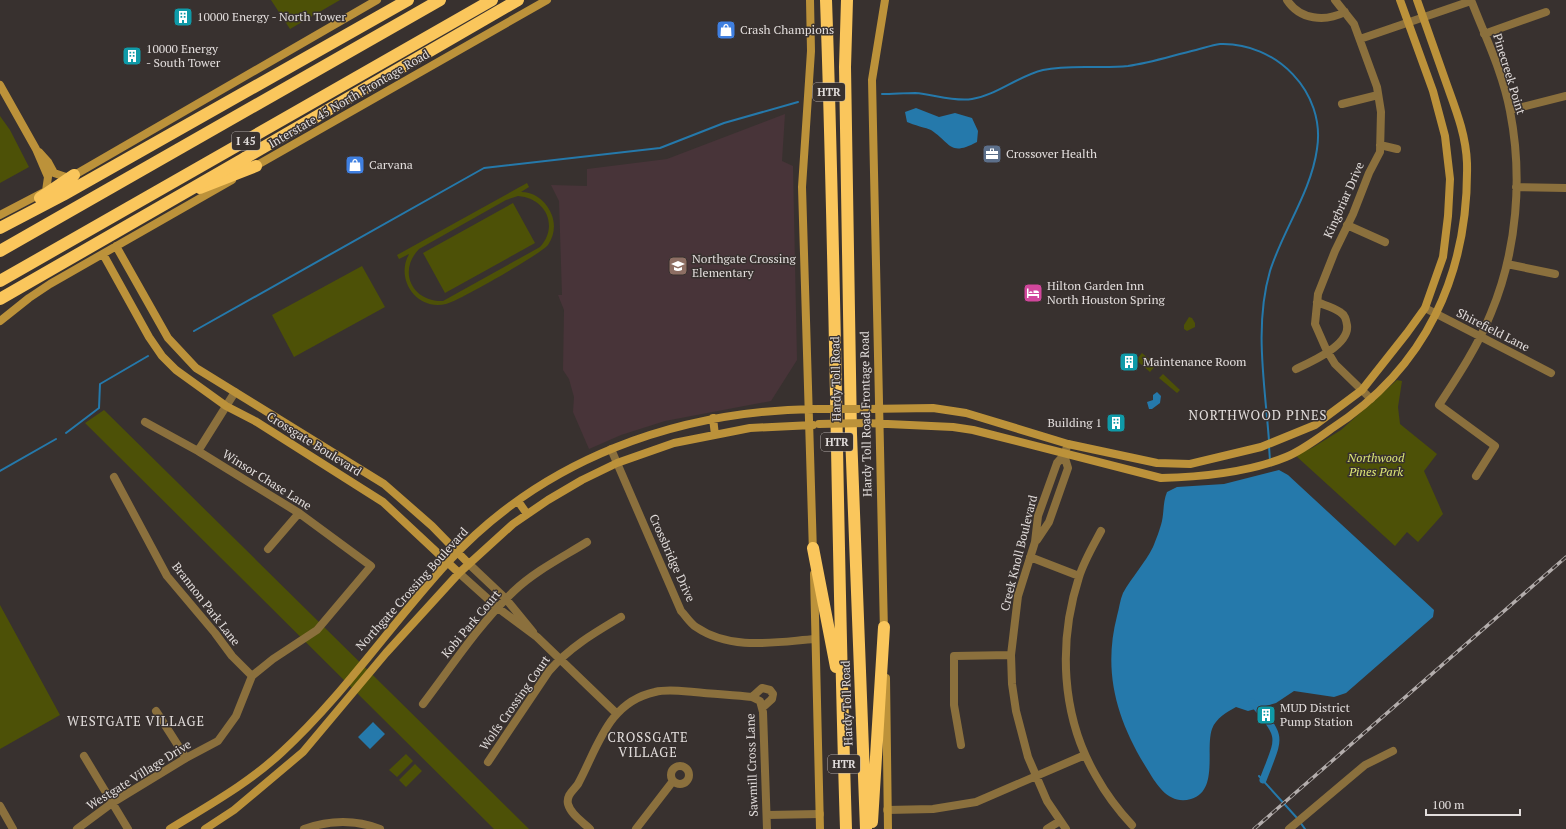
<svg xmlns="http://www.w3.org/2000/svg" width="1566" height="829" font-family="'PT Serif',serif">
<rect width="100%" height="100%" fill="#38312f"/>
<path fill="#483439" d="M785,114L782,161L793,166L797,360L771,401L665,421L621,435L589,449L573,412L574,397L569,379L563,370L564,310L558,295H562L559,201L551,185L587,186V169L667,159Z"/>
<path fill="#4d5107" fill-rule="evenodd" d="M271,0H340L290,29Z
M0,116L10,130L29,167L0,183Z
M527,183L529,187L521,192C533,192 544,199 550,211C556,222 555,235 548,245C542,253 457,302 446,304C416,311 395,279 409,254L399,259L397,255ZM518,196C546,198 559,226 540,247L443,301C413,302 397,272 419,249L506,200Z
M513,203L535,243L445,293L423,253Z
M362,266L385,307L294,357L272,315Z
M1189,317L1192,318L1195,323V327L1187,331L1184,329V325Z
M1142,353L1156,365L1150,372L1136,360Z
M1163,374L1180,390L1177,393L1159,378Z
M1397,380L1402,381L1398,407L1400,424L1437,454L1424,471L1443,514L1418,542L1407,532L1395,546L1295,455L1312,448L1341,430Z
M104,410L529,829H494L85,423Z
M0,605L60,715L0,749Z
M406,754L413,761L397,777L389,770Z
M415,764L422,771L406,787L399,780Z"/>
<path fill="#2579ab" d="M916,108L939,117L955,113L972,118L978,131L977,142C949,157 951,143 931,130C927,128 913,125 907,122L905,112Z
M1157,392L1161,396L1160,403L1152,409H1149L1147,402L1153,400V395Z
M1279,470L1288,475L1434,610L1433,617L1346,693L1334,697L1294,691L1276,703L1248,711L1236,707C1227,712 1216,718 1212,729C1205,749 1219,791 1191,799C1170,805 1158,787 1149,772C1118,723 1102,674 1117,616C1119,609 1120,600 1123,593C1132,577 1145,563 1153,547C1156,540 1160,529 1162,521C1164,511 1163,502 1167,492L1177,487L1224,484Z
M373,722L385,734L370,749L358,737Z"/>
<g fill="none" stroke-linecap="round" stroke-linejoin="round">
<path stroke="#2579ab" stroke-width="2" d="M882,94C893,94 904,93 915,93C933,94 953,102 972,99C997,95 1018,76 1043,70C1071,64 1100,69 1128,66C1151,63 1174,55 1196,50C1204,48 1212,45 1220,44C1276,42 1326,92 1317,149C1311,192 1283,230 1270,271C1254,326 1265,385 1269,441
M194,331L484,168L660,148L724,123L798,102
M66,433L99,408L100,384L148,356
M1269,446L1270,461
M0,471L56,439
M1259,776L1297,818
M1300,822L1305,829"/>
<path stroke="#2579ab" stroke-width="7" d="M1252,702C1284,739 1280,735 1263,780"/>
<path stroke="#8b703d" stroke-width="8" d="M1287,0C1300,20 1325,22 1345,12
M1335,0L1354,24L1377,87L1381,112L1380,152L1369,173L1353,214L1335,251L1318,294L1315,324L1326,349L1335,364L1371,399
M1471,0C1485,36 1503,73 1510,111C1523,177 1517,251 1491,313C1478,346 1458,376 1439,405L1495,446L1476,476
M1484,34L1546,12
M1360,39L1471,1
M1342,104L1378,95
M1510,110L1566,96
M1380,145L1397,149
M1516,187L1566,188
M1347,225L1385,242
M1507,264L1555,274
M1425,308L1551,373
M1296,369C1311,362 1350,345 1347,325C1346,319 1345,315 1340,312C1333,307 1324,305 1317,302
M611,449L681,611C686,616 690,623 696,627C731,651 775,642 815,639
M198,451L235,392
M114,477L167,576L215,633L232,656L252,676
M1101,531C1093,546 1084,561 1079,577C1058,642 1061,716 1096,776C1106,794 1118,810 1132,825
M1037,540L1049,522L1068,468L1064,455
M268,549L299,513
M1030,557L1079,576
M469,564L506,599L533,632
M459,573L498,608L537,637L616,713
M752,697L762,688L770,690L773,694L772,699L762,708
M423,704C452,666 479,624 514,591C535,571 563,557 587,542
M156,711L186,758
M961,745L954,705V656L1011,655
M84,756L128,829
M488,762L549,671C570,647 594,633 621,617
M671 775a9 9 0 1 1 18 0a9 9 0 1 1-18 0Z
M0,806L13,829
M887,810L933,809L976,802L1085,755
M767,815L820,814
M77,829L112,803L186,758L218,741L236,716L252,676L273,659L317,630L371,566L299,513L198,451L145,422
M304,829C330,820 354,819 380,829
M590,829C583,822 571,815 568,804C566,795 574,790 578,784C598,747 608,702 655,692C667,689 681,691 694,692C713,694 732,695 752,697L760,701L763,712L767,829
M636,829L673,781
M1047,829L1060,821
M1066,829L1047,801L1028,757L1016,711L1012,684L1011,655L1018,596L1035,542L1038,516L1057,463L1064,455L1068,444
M1289,829L1365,765L1393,751"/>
<path stroke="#bc923a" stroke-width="8" d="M810,0L811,51L802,187L813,553
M0,85L36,149L48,177L46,191
M39,152L48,162L54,173L69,178
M252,168L547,0
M71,177L377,0
M0,215L44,192
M116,246L168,338L196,368L384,484L432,526L469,564
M103,254L149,337L162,356L176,370L226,406L255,421L383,502L459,573
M0,321L29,298L50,284L232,180
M866,409L933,408L966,413L1068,444L1157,463L1190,464L1261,447L1315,425L1362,390L1407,333L1425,308L1443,257L1448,216L1450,179L1445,136L1433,91L1400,0
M713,418L715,435
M866,423L953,427L973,430L1161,478C1202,477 1247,473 1286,457C1301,451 1317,439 1331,429C1426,368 1469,274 1467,163C1466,135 1456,110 1447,85C1437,57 1427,29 1417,0
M518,501L527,514
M814,574L820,829
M884,632L872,80L885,0
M886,678L888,829
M170,829C209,805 249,783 282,752C344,695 391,624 448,562C543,459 676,411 814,409
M205,829L234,810L303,752L386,653L459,573L513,524L548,500L582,480L617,463L674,443L750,428L813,425"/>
<path stroke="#fac65c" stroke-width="12" d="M826,0C836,276 837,553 846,829
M847,0L845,67L851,434L866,829
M245,158L518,0
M200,188L256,166
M40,198L74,175
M0,228L63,195L408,0
M0,251L440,0
M0,281L492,0
M813,548L836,667
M872,822L884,627"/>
<defs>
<path id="rail" d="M1254,829L1566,557"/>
</defs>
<use href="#rail" stroke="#b3adac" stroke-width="3.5"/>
<use href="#rail" stroke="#38312f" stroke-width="2" stroke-dasharray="6" stroke-linecap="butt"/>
<path stroke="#bc923a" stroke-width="8" d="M817,409H866
M819,424L866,423"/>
<path stroke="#fac65c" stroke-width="12" d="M0,299L245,158"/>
</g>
<defs>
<symbol id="building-square" viewBox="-11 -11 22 22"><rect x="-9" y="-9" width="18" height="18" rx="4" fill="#0f9aa8" stroke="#38312f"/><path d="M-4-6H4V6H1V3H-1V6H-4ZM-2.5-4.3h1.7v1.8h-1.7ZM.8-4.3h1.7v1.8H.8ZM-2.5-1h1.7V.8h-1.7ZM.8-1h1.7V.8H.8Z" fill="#fff"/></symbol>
<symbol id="shop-square" viewBox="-11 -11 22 22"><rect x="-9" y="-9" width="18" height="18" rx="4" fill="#3f7fe0" stroke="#38312f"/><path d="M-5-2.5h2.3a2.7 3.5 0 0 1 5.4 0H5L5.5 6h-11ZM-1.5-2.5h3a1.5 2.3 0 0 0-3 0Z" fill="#fff"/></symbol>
<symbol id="office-square" viewBox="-11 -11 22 22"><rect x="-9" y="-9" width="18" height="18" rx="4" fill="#5c6f8a" stroke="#38312f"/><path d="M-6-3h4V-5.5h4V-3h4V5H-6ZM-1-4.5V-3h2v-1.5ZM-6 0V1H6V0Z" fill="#fff"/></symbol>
<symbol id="school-square" viewBox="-11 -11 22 22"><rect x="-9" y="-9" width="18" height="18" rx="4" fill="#8d6e63" stroke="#38312f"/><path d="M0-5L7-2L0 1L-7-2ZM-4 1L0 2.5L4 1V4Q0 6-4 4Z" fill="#fff"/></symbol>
<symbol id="hotel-square" viewBox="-11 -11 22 22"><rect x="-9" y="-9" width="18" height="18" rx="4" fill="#d1479c" stroke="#38312f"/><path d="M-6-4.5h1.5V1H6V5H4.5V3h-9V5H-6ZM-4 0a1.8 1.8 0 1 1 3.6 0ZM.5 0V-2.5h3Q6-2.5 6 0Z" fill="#fff"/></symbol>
</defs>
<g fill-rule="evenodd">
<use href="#building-square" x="172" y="6" width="22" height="22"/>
<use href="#shop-square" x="715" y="19" width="22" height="22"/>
<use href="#building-square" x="121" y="45" width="22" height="22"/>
<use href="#office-square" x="981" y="143" width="22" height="22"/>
<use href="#shop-square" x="344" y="154" width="22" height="22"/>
<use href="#school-square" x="667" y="255" width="22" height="22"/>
<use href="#hotel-square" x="1022" y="282" width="22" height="22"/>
<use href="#building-square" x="1118" y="351" width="22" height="22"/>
<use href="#building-square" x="1105" y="412" width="22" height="22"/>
<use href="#building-square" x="1255" y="704" width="22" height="22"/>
</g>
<g text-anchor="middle" stroke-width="3" stroke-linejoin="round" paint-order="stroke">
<g fill="#38312f" stroke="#afa9a8" stroke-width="1">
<rect x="813" y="83" width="32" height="18" rx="3"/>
<rect x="232" y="132" width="28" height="18" rx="3"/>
<rect x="821" y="433" width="32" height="18" rx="3"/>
<rect x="828" y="755" width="32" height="18" rx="3"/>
</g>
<g font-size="11" font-weight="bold" fill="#e2dddc">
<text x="829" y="96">HTR</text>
<text x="246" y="145">I 45</text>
<text x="837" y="446">HTR</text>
<text x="844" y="768">HTR</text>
</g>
<g font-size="12" fill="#e2dddc" stroke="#38312f" text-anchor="start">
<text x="197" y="21">10000 Energy - North Tower</text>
<text x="740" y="34">Crash Champions</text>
<text x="146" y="53">10000 Energy<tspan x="146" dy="14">- South Tower</tspan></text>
<text x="1006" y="158">Crossover Health</text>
<text x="369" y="169">Carvana</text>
<text x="692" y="263">Northgate Crossing<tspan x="692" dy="14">Elementary</tspan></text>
<text x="1047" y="290">Hilton Garden Inn<tspan x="1047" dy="14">North Houston Spring</tspan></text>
<text x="1143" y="366">Maintenance Room</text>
<text x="1102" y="427" text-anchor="end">Building 1</text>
<text x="1280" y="712">MUD District<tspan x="1280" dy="14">Pump Station</tspan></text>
</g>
<g font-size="12" fill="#e2dddc" stroke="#38312f">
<text transform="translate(1509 74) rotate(73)" y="4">Pinecreek Point</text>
<text transform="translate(349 99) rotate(-30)" y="4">Interstate 45 North Frontage Road</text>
<text transform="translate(1344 200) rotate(-66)" y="4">Kingbriar Drive</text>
<text transform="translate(1493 330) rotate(27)" y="4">Shirefield Lane</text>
<text transform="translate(836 379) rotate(-91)" y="4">Hardy Toll Road</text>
<text transform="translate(866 414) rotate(-91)" y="4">Hardy Toll Road Frontage Road</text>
<text transform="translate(314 444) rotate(32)" y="4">Crossgate Boulevard</text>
<text transform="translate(267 480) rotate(32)" y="4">Winsor Chase Lane</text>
<text transform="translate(1019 553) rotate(-76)" y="4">Creek Knoll Boulevard</text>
<text transform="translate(672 558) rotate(66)" y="4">Crossbridge Drive</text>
<text transform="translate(412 589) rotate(-48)" y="4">Northgate Crossing Boulevard</text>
<text transform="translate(206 604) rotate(52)" y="4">Brannon Park Lane</text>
<text transform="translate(471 624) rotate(-50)" y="4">Kobi Park Court</text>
<text transform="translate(515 703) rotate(-55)" y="4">Wolfs Crossing Court</text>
<text transform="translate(847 703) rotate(-92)" y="4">Hardy Toll Road</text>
<text transform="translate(752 765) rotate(-92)" y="4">Sawmill Cross Lane</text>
<text transform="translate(139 775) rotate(-32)" y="4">Westgate Village Drive</text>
</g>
<g font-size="12" font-style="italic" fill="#dee875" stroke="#38312f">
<text x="1376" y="462">Northwood<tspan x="1376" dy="14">Pines Park</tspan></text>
</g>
<g font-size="13" letter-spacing="1" fill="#e2dddc" stroke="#38312f">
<text x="1258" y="420">NORTHWOOD PINES</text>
<text x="136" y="726">WESTGATE VILLAGE</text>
<text x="648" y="742">CROSSGATE<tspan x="648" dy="15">VILLAGE</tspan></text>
</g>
</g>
<path d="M1426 809v6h94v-6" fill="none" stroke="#e2dddc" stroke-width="2"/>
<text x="1432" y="809" font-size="12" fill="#e2dddc" stroke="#38312f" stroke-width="3" paint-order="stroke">100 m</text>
</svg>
